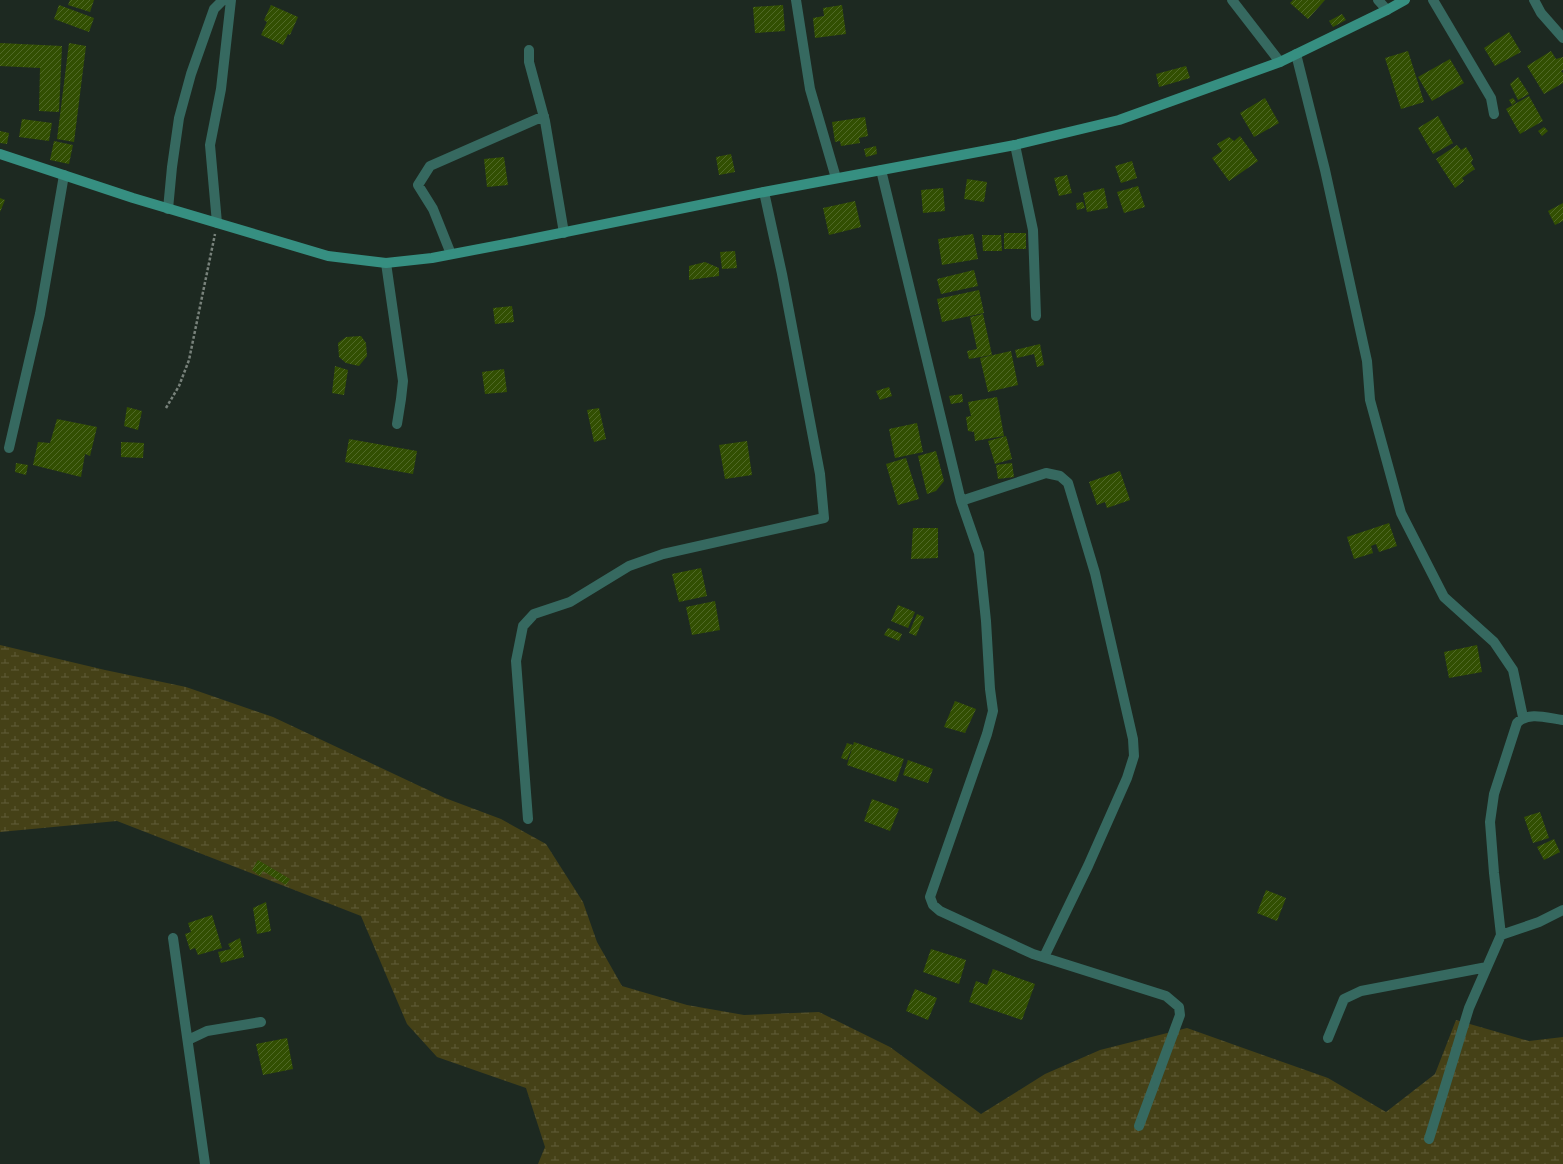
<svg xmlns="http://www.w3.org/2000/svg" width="1563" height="1164" font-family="Poppins,sans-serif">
<defs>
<pattern id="wetland-marsh" width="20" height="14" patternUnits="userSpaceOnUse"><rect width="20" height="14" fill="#454117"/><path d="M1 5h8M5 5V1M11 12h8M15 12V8" fill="none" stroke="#605d39"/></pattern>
<pattern id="building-hatch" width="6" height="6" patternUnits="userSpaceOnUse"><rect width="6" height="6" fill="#324f02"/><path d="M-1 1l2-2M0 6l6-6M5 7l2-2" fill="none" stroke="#506927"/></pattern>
</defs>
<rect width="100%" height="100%" fill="#1d2921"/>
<path fill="url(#wetland-marsh)" d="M0,645L105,670L186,687L273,717L445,798L501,819L546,844L583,902L597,942L622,986L687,1005L744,1015L819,1012L890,1047L981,1114L1045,1074L1100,1050L1187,1028L1328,1078L1386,1112L1435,1074L1456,1020L1529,1041L1563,1037V1164H538L545,1147L526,1088L437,1057L407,1024L361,916L117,821L0,832Z"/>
<path fill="url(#building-hatch)" d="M70,0H94L90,12L68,5Z
M1293,0H1325L1308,19L1290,3Z
M59,5L94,18L89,32L54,19Z
M271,5L298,17L290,35L288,34L283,45L261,35L267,22L264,20Z
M783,5L785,31L755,33L753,7Z
M842,5L846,34L815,38L813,18L824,16L823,8Z
M1342,14L1346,20L1333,27L1329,21Z
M1509,32L1521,52L1495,66L1484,48Z
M0,43L62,46L59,112L39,111L40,68L0,66Z
M69,43L86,46L74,142L57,139Z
M1408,51L1424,102L1401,109L1385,58Z
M1551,51L1556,59L1563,57V70L1561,71L1563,73V83L1544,94L1527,66Z
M1450,59L1464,83L1432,101L1418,77Z
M1186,66L1190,78L1159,87L1156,74Z
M1518,77L1529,94L1518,100L1510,84Z
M1529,96L1543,121L1520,134L1506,109Z
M1265,98L1279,123L1254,137L1240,113Z
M1513,98L1516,102L1512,105L1509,100Z
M1438,116L1453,143L1433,154L1418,128Z
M865,117L868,136L859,138L860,143L841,146L840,141L835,142L832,122Z
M22,119L52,123L49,141L19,137Z
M1544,127L1548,131L1542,136L1538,131Z
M0,131L9,133L7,144L0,143Z
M1240,136L1258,161L1229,181L1212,158L1222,151L1217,144L1229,137L1234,141Z
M54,141L73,145L69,164L50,160Z
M1457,145L1461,150L1466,147L1473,159L1471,163L1475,169L1462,178L1464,181L1455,188L1436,159Z
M876,146L877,154L866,157L864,149Z
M731,154L735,172L719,175L716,157Z
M504,157L508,185L487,187L484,159Z
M1132,161L1137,178L1121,183L1115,166Z
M1067,175L1072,193L1059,196L1054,178Z
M967,179L987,182L984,202L964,199Z
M1138,186L1145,207L1124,213L1117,192Z
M943,188L945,211L923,213L921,190Z
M1104,188L1108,208L1087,212L1083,193Z
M0,198L5,200L0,212Z
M855,201L861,227L829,235L823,208Z
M1083,202L1085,208L1077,210L1076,203Z
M1563,203V221L1555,225L1548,211Z
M1004,233H1026V249H1004Z
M973,234L978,259L942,265L938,239Z
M982,235H1001L1002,251H983Z
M735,251L737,268L722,269L720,252Z
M705,262L719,268V276L689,280V266Z
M974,270L978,286L941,294L937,279Z
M979,290L984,313L942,322L937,299Z
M512,306L514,322L495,324L493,308Z
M983,314L992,355L969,359L967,351L977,349L970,317Z
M361,336L366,343L367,356L359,366L346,363L339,357L338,343L346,337Z
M1040,344L1044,365L1037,367L1034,354L1017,358L1015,350Z
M1011,351L1018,385L988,392L980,358Z
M335,366L348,370L344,395L332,393Z
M504,369L507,392L485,394L482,372Z
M889,387L892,396L880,400L876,391Z
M962,394L963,402L951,404L949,396Z
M997,397L1004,436L975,441L974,432L968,431L966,417L971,416L968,402Z
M127,407L142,411L138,430L124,426Z
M599,408L606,439L594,442L587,410Z
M57,419L97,427L90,456L85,454L81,477L33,465L38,442L50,443Z
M917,423L923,452L895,458L889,429Z
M1006,436L1012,459L995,464L988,441Z
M349,439L417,451L413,474L345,462Z
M747,441L752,475L725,479L719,445Z
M121,442L144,443L143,458L121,457Z
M936,451L944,481L936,491L927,494L918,456Z
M906,458L919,499L898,505L886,464Z
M16,463L28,465L26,475L15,472Z
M1012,463L1014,477L998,479L996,465Z
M1120,471L1130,500L1107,508L1105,502L1097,505L1089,482Z
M1389,523L1397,546L1379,552L1376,544L1371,546L1373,553L1354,559L1347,537Z
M913,528H938V558L911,559Z
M701,568L707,596L679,602L672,574Z
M715,601L720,630L692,635L686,607Z
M898,605L915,612L908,628L891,621Z
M917,614L924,617L916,636L909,633Z
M888,628L902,634L899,641L884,635Z
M1477,645L1482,672L1449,678L1444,652Z
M955,701L976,709L965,733L944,727Z
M854,742L904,759L896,782L847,765Z
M847,743L853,745L847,760L841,758Z
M908,760L933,769L928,783L903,775Z
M872,799L899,809L890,831L864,821Z
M1540,812L1549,838L1533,843L1524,817Z
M1554,839L1560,852L1544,860L1537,847Z
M258,860L290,879L286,885L263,871L260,876L252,870Z
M1266,890L1286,898L1277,921L1257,913Z
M266,902L271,931L257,934L253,908Z
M212,915L222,948L198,955L195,948L190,950L185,934L191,932L188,923Z
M240,938L244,957L221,963L218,952L231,949L228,944Z
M931,949L966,960L959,984L923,972Z
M993,969L1035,984L1022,1020L969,1002L976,981L987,985Z
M915,989L937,998L928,1020L906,1011Z
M287,1038L293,1069L263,1075L256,1044Z"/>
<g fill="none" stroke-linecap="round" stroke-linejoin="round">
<path stroke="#78827b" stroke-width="2.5" stroke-dasharray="3 2" stroke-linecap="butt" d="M166,408L179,386L189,360L215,234"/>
<path stroke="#366960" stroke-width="10" d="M796,0L810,89L836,178
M1232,0L1280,62
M1378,0L1387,10
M1433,0L1491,98L1494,114
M1534,0L1541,13L1563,38
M529,50V62L545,121L564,233
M1296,54L1325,170L1367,361L1370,400L1401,513L1444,597L1494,642L1513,670L1523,717
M1015,145L1033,230L1036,316
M881,170L961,501L979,553L986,621L990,689L993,711L987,734L930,897L933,905L940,911L1033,954L1166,996L1179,1007L1180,1015L1139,1126
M168,209L172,167L179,118L191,74L214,9L223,0
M217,223L210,145L221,89L231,0
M451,254L433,209L418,185L430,166L544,116
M386,263L403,381L401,399L397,424
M9,448L40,314L64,175
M961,501L1046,473L1060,476L1068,483L1095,573L1133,739L1134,756L1127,778L1088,866L1044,957
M528,819L516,661L523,626L534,614L570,602L629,566L663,554L824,518L820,474L782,274L764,192
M1501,935L1539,922L1563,910
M173,938L205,1164
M1328,1038L1344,999L1361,991L1487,967
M188,1040L207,1031L261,1022
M1429,1139L1469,1008L1501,935L1494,873L1490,822L1494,794L1517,723C1529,711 1547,718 1563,720"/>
<path stroke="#368f81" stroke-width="10" d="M0,154L133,198L328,256L386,263L432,258L521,241L764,192L1015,145L1119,120L1280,62L1387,10L1405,0"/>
</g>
</svg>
